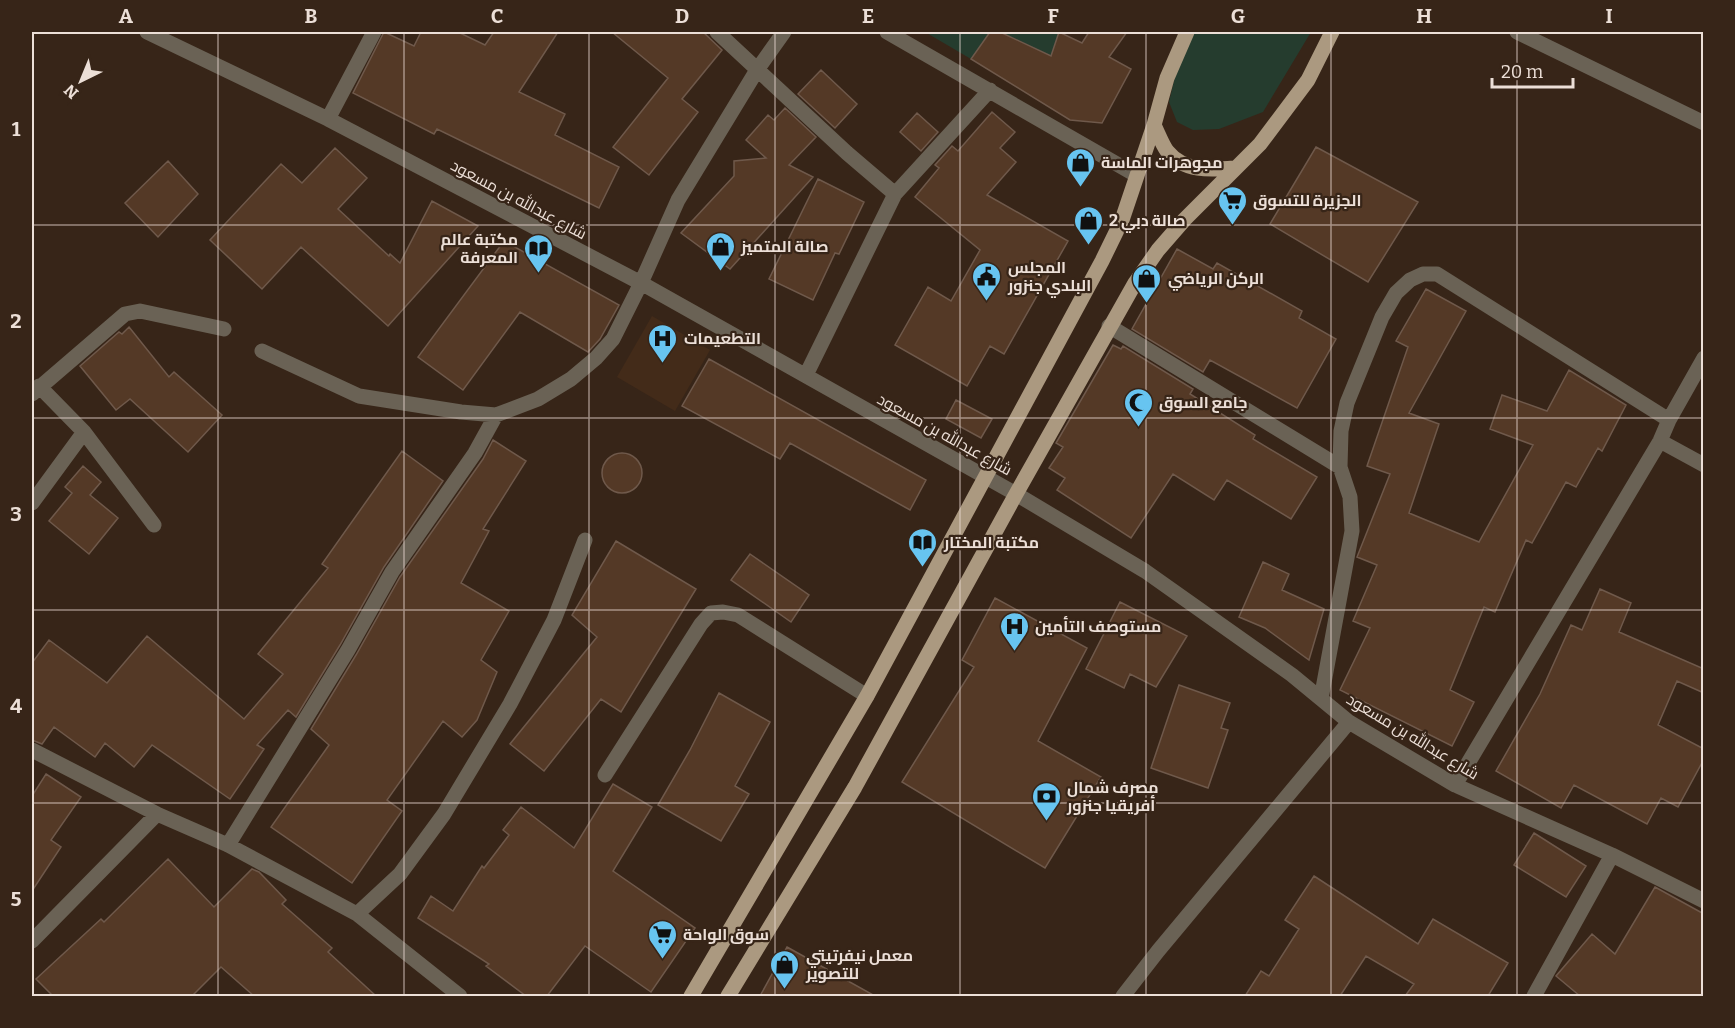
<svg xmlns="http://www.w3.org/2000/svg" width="1735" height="1028" font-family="Bitter,Cairo,serif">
<rect width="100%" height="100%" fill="#372518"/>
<path fill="#432b19" d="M652,316L710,350L675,411L617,377Z"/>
<path fill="#253c2e" d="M925,32H990L971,59Z
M1000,32H1059L1051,56Z
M1194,32H1311L1263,112L1219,129L1193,130L1177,122L1169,102L1177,68Z"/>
<path fill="#543926" stroke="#6f594b" stroke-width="1.5" d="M384,32L414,46L421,32H458L485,45L494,32H558L519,92L565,114L555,135L619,167L599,208L437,129L434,134L353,93Z
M612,32H703L722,50L682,99L698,112L649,175L613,147L668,78Z
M990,32H1000L1051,56L1059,32L1082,43L1089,32H1127L1109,57L1131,69L1102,123L1070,120L971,59Z
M821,70L857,104L835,128L798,94Z
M785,108L816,137L789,165L813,177L730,269L681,233L734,176V161L766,158L746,140L768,115L774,120Z
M992,112L1015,132L1000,148L1016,162L987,195L1068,241L1004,354L990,346L967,386L895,345L928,287L951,301L980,250L915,197L939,168L935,165L952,146L958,151Z
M917,113L938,132L921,151L900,132Z
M1316,147L1418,202L1368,282L1270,224Z
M335,148L367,178L338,209L389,256L390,254L400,263L432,201L478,226L388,326L301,247L262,289L210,240L281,164L302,183Z
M168,161L198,194L158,237L125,203Z
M818,179L864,202L839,254L835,253L813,300L769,279Z
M504,241L619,305L600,339L588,352L520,312L463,390L418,357Z
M1177,249L1213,269L1217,263L1302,311L1299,318L1336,339L1297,408L1210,360L1203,372L1132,329Z
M1426,289L1466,311L1409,413L1439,424L1409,513L1479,542L1533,445L1490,429L1502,395L1547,411L1569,370L1626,405L1602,451L1598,448L1576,487L1566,482L1532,543L1526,540L1495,612L1484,607L1450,690L1474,702L1452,746L1340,690L1370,628L1353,621L1377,565L1357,557L1390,474L1367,466L1408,347L1396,341Z
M129,327L169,377L174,372L222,415L188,452L130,399L116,410L80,366L119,332L122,334Z
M1113,345L1121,349L1123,346L1193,389L1190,394L1255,435L1253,439L1317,477L1291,519L1227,480L1214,500L1173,474L1131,538L1057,490L1065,478L1049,468L1063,447L1056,443Z
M709,359L926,480L910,510L790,443L780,459L682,406Z
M956,400L992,419L981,438L946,419Z
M493,440L526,461L483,529L489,531L461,583L509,611L481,660L497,672L477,720L462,737L443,721L387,800L402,811L352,883L271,827L329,745L311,729L356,655L400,577L483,459Z
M402,451L443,481L384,567L340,645L296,717L288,710L257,745L264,749L230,799L152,745L134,767L105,743L95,757L54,727L42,744L32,740V663L49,640L107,683L147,636L244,719L283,674L258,654L328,568L322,564Z
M602 473a20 20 0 1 1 40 0a20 20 0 1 1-40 0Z
M83,466L101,482L90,495L118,518L89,554L49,521L72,493L65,487Z
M616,541L696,589L621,712L601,699L544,771L510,744L597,637L572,615Z
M750,554L809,595L791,622L731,580Z
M1263,562L1289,574L1282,590L1324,609L1309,660L1265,628L1239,617Z
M1600,589L1631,603L1619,632L1704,669V693L1677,681L1658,725L1704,749V759L1678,807L1661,798L1647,824L1574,785L1561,808L1496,771L1540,694L1571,625L1582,630Z
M995,598L1087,648L1038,741L1101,777L1045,868L902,782L974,667L962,660Z
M1120,602L1187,636L1156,687L1130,674L1124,688L1086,669Z
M1179,685L1230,703L1221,728L1228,730L1208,788L1151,768Z
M719,693L770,722L735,786L749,794L721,841L658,805L690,750Z
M46,774L81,797L51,840L61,847L32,891V796Z
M613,784L652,807L613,871L695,928L651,992L585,946L547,996H526L486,966L489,964L418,918L431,896L453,911L482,866L484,868L509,835L503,830L521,807L574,848Z
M1534,833L1586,866L1566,897L1514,865Z
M168,859L214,907L252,869L259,872L286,900L282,904L332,948L328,952L376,996H254L221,967L192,996H53L36,979L101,919L104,922Z
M1314,876L1418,944L1433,919L1508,963L1488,996H1405L1414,984L1366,956L1340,996H1245L1261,971L1269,976L1299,929L1285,920Z
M1655,887L1704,914V996H1580L1556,976L1592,934L1615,954Z
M787,947L875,996H760Z"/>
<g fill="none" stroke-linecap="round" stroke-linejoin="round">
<path stroke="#6a6255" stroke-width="15" d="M147,32L328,119L641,283L1016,494L1145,571L1292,675L1349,722L1455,785L1612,855L1704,901
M717,32L847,153L895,194L990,90
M887,32L1136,175
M1517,32L1704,123
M328,119L374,32
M1109,326L1340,467
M262,351L359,396L461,412L496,415L538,399L571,379L596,358L613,339L641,283L678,200L757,70L784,32
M806,375L895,194
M39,386L84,432L154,525
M32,394L125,314L140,311L224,329
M1660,441L1704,465
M32,503L84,432
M1321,699L1352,531L1350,497L1340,467L1341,431L1347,403L1382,317L1396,293L1410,280L1423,274H1437L1669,420
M32,750L157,814L228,845L357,914L460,996
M605,775L701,624L711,613L723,612L738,615L867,696
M1455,785L1660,441L1669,420L1704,358
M228,845L348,650L392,572L475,453L496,415
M357,914L400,874L444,814L510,704L554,620L585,540
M32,941L157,814
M1123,996L1158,951L1349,722
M1534,996L1612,855"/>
<path stroke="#ab9980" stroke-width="15" d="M1154,125C1158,133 1162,144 1167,151C1184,172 1210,170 1234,168
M691,996L867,696L1102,261L1122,220L1154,125L1167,78L1187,32
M728,996L855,787L1016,494L1135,283L1158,250L1185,219L1260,144L1308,80L1332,32"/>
</g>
<path fill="none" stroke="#ecdfd7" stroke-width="1.5" stroke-opacity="0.55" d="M218,32V996M404,32V996M589,32V996M775,32V996M960,32V996M1146,32V996M1331,32V996M1517,32V996M32,225H1704M32,418H1704M32,610H1704M32,803H1704"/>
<defs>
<symbol id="shop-pin" viewBox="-11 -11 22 30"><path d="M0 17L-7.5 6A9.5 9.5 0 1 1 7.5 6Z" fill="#67c4f0" stroke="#372518"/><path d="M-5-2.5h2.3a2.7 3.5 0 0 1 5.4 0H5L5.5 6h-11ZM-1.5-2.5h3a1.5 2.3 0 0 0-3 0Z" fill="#111"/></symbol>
<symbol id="supermarket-pin" viewBox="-11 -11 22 30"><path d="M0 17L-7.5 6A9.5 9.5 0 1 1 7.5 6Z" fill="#67c4f0" stroke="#372518"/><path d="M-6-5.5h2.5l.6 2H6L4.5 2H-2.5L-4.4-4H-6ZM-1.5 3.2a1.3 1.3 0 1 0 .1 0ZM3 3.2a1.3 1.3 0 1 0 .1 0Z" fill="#111"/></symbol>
<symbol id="library-pin" viewBox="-11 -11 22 30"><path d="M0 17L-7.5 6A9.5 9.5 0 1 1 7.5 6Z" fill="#67c4f0" stroke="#372518"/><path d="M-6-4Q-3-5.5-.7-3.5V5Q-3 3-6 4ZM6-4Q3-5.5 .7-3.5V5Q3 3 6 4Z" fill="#111"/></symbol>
<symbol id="civic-pin" viewBox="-11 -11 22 30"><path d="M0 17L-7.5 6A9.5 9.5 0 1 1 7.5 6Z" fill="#67c4f0" stroke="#372518"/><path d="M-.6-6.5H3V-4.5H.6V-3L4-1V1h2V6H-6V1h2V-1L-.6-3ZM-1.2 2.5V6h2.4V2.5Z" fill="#111"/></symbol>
<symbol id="hospital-pin" viewBox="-11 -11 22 30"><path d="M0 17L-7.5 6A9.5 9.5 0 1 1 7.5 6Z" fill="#67c4f0" stroke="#372518"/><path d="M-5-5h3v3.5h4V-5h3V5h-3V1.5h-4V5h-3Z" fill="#111"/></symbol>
<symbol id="mosque-pin" viewBox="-11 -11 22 30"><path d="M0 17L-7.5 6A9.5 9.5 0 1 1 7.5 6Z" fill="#67c4f0" stroke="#372518"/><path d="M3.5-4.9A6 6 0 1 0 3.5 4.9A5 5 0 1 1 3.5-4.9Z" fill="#111"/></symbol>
<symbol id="bank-pin" viewBox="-11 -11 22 30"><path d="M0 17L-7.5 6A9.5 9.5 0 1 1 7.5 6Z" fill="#67c4f0" stroke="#372518"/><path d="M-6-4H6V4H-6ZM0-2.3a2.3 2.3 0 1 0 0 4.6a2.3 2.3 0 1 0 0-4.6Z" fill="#111"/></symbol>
</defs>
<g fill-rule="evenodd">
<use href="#shop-pin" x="1064" y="146" width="33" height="45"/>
<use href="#supermarket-pin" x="1216" y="184" width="33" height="45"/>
<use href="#shop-pin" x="1072" y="204" width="33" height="45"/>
<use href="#shop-pin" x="704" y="230" width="33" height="45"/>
<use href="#library-pin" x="522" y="232" width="33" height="45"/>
<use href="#civic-pin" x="970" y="260" width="33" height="45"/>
<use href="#shop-pin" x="1130" y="262" width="33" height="45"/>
<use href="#hospital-pin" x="646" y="322" width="33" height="45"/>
<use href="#mosque-pin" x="1122" y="386" width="33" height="45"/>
<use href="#library-pin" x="906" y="526" width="33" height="45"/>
<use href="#hospital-pin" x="998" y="610" width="33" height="45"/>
<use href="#bank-pin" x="1030" y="780" width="33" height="45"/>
<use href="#supermarket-pin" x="646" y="918" width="33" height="45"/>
<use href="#shop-pin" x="768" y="948" width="33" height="45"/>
</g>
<g text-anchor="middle" stroke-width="4.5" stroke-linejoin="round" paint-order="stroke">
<g font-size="16" font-weight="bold" fill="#ecdfd7" stroke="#372518" text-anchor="start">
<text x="1101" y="168">مجوهرات الماسة</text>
<text x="1253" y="206">الجزيرة للتسوق</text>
<text x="1109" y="226">صالة دبي 2</text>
<text x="518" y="245" text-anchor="end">مكتبة عالم<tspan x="518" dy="18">المعرفة</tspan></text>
<text x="741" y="252">صالة المتميز</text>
<text x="1008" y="273">المجلس<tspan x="1008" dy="18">البلدي جنزور</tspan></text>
<text x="1168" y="284">الركن الرياضي</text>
<text x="684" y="344">التطعيمات</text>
<text x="1159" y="408">جامع السوق</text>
<text x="944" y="548">مكتبة المختار</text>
<text x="1035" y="632">مستوصف التأمين</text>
<text x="1067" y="793">مصرف شمال<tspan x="1067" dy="18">أفريقيا جنزور</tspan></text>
<text x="683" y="940">سوق الواحة</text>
<text x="806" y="961">معمل نيفرتيتي<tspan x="806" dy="18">للتصوير</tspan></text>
</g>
<g font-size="16" fill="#ecdfd7" stroke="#372518">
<text transform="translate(519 199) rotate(28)" y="6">شارع عبدالله بن مسعود</text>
<text transform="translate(945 434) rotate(29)" y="6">شارع عبدالله بن مسعود</text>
<text transform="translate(1413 736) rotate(31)" y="6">شارع عبدالله بن مسعود</text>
</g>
</g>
<rect width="1735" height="1028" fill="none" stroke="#372518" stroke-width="66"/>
<g transform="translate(81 81) rotate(223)" stroke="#372518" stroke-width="4.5" paint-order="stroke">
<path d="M0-4.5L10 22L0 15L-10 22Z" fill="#ecdfd7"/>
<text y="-9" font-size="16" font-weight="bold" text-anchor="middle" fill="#ecdfd7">N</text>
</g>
<path d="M1492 78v9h81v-9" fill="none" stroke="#ecdfd7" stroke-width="3"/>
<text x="1501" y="78" font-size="18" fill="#ecdfd7" stroke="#372518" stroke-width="4.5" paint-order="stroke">20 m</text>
<rect x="33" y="33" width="1669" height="962" fill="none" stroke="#ecdfd7" stroke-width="2"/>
<g font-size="20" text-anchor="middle" font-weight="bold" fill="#ecdfd7">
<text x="126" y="23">A</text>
<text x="311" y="23">B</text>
<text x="497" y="23">C</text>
<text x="682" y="23">D</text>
<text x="868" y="23">E</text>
<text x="1053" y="23">F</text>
<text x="1238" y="23">G</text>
<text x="1424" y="23">H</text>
<text x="1609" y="23">I</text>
<text x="16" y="136">1</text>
<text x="16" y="328">2</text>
<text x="16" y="521">3</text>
<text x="16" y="713">4</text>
<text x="16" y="906">5</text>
</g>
</svg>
